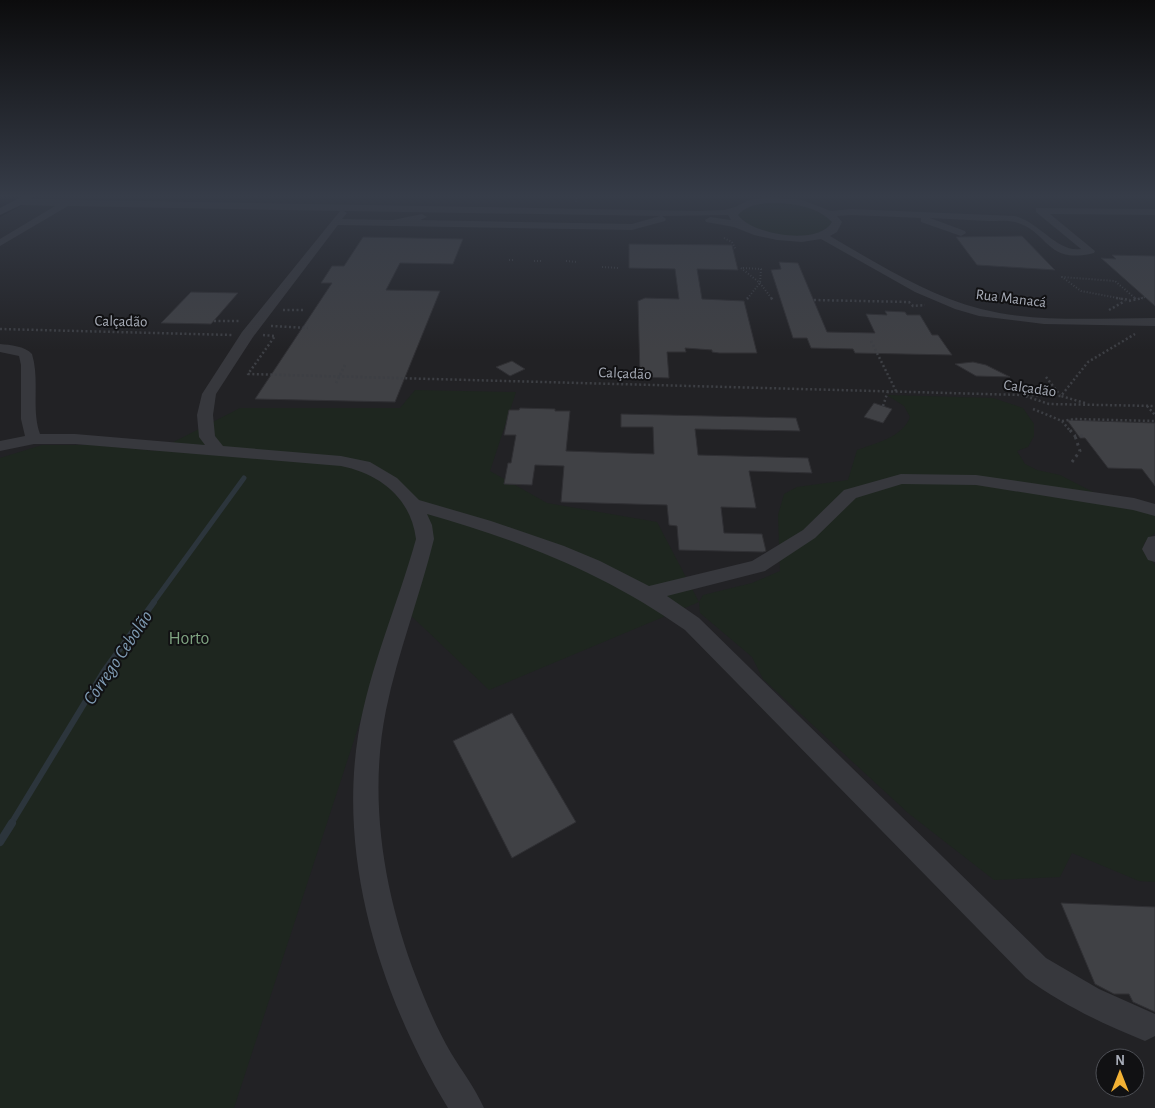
<svg xmlns="http://www.w3.org/2000/svg" width="1155" height="1108" font-family="'Alegreya Sans',sans-serif">
<rect width="100%" height="100%" fill="#161618"/>
<path fill="#222225" fill-rule="evenodd" d="M42,195H1155V1108H0V217ZM1105,1058H1135V1088H1105Z"/>
<path fill="#1e261f" d="M765,202C792,203 809,203 831,220V226C812,242 777,237 754,229C749,227 743,222 738,218L739,212L754,204Z
M415,390L516,392L490,471L547,503L657,522L699,602L703,595L752,583L780,571L778,515L784,494L797,487L848,480L857,450C876,443 903,437 910,417L904,406L887,395L993,398L1023,408L1034,424V436L1028,447L1017,451L1025,464L1037,470L1060,475L1095,493L1155,512V533L1144,543L1149,557L1155,565V882L1139,881L1072,853L1060,877L994,880L908,813L763,679L752,657L700,613L699,602L489,690L403,608L371,688L234,1108H0V458L42,445H94L156,451L240,408H400Z"/>
<g fill="none" stroke-linecap="round" stroke-linejoin="round">
<path stroke="#2c353c" stroke-width="5" d="M153,603L244,478"/>
<path stroke="#2c353c" stroke-width="6" d="M11,824L104,671L154,602"/>
<path stroke="#2c353c" stroke-width="8" d="M0,842L12,823"/>
</g>
<path fill="#404145" stroke="#303034" d="M1022,236L1055,270L977,265L956,237Z
M363,237L463,239L453,264L400,263L386,290L440,291L395,402L255,399L332,283H321L332,266H344Z
M629,244L732,245L738,270L697,269L702,299L744,301L757,353H719L712,352V350L685,348L686,352H667L669,378L640,377L638,301L645,298L679,299L675,269L629,268Z
M1112,255L1155,256V306L1101,258L1116,259Z
M779,262L798,263L827,332L875,333L866,314L887,315L885,311L905,312L907,315H920L932,335H938L952,355L855,353L853,349L811,348L807,338H793L771,270L781,269Z
M191,292L238,293L211,324L161,323Z
M512,361L525,369L510,376L496,367Z
M973,362L986,365L1010,377L976,376L955,364Z
M874,403L892,409L883,423L864,417Z
M520,408L555,409V411H570L566,451L654,454L653,427H621V414L796,418L800,431L695,429L698,455L808,458L812,473L749,471L756,508L721,507L724,533L762,534L766,551L763,552L679,550L677,526L669,525L667,505L561,502L564,466L535,465L532,485L504,484L508,463H511L516,435H504L509,410H519Z
M1067,420L1155,423V486L1142,469L1108,468L1085,438H1080Z
M512,713L576,822L512,858L453,741Z
M1061,903L1155,907V1012L1133,1002L1129,994H1114L1095,984Z"/>
<g fill="none" stroke-linecap="round" stroke-linejoin="round">
<path stroke="#3d3f44" stroke-width="2" stroke-dasharray="1 2" stroke-linecap="butt" d="M576,202L577,195
M724,238L732,242L736,250
M509,260H515
M534,261H543
M566,261L577,262
M602,267L619,268
M741,268L760,283L772,299
M743,268L761,269L760,283L747,299
M1123,299L1081,291L1062,277L1115,281L1136,299
M1138,299L1145,297"/>
<path stroke="#3d3f44" stroke-width="2.5" stroke-dasharray="2 2.5" stroke-linecap="butt" d="M771,298L773,300
M1116,298L1130,300
M1134,298L1136,299
M747,299L748,298
M814,300L909,302L913,306L925,305
M1129,301L1143,298
M283,310H303
M1109,310L1125,301
M214,321H241
M271,326L308,328
M0,329L232,335
M263,335L275,336L248,374L1022,395L1049,404L1155,406
M871,341L896,391
M1046,377L1060,395
M336,383L346,363
M1027,395L1061,396
M1085,403L1061,396L1088,362L1135,334
M883,406L888,391
M1147,406L1155,415
M1033,409L1062,421L1071,432
M1062,421L1075,419L1155,421"/>
<path stroke="#3d3f44" stroke-width="3" stroke-dasharray="2.5 4" stroke-linecap="butt" d="M1070,430L1075,436H1084
M1072,462L1080,451L1075,436"/>
<path fill="#37383d" fill-rule="evenodd" d="M25,195H34L31,199L699,211L724,210L735,207L749,200L768,197L802,200L831,211L851,209L1015,216C1039,222 1058,253 1081,249L1036,212V208L1155,209V215L1050,214L1095,251L1094,253C1045,265 1049,231 1015,222C1007,220 997,221 988,221C969,220 949,219 930,218L965,231L966,233L961,236L921,222V218L851,215L837,216L842,222L837,232L830,236C878,264 927,295 981,309C1037,323 1098,318 1155,318V326L1044,324L979,316L955,309L915,292L821,239L802,242L777,240L754,235L734,227L706,222L705,220L710,217L731,220L728,215L662,216L666,219L665,221L632,230L338,225L253,337L216,394L213,415L215,436L223,446L341,456L370,462L397,478L419,500L491,521L564,546L600,561L649,586L752,561L803,530L844,490L901,474L976,475L1134,498L1155,504V516L1133,510L976,485L902,484L856,498L815,538L765,571L667,596L699,618L1046,958L1099,989L1155,1014V1036L1145,1041C1103,1024 1063,1005 1026,978L685,630C604,573 522,541 427,514L432,525L434,539C420,596 398,652 386,710C368,799 384,894 416,977C426,1003 437,1029 451,1053C462,1071 475,1088 484,1108H448C382,999 338,864 358,736C369,668 398,604 416,539C411,498 380,474 341,466L75,444H34L0,451V441L25,436L21,419V365L19,356L0,352V344C10,345 25,346 32,354C40,380 31,409 40,434H75L205,445L199,437L197,415L202,394L242,332L340,211L68,206L0,246V239L55,206L21,205L0,215V208ZM768,203C791,203 815,205 832,222C819,246 752,235 738,215C746,206 756,204 768,203ZM344,211L660,216L632,224L420,220L427,217L422,214L393,220L342,219L347,213Z
M1155,536V562L1148,560L1142,549L1148,537Z"/>
</g>
<linearGradient id="sky" x2="0" y2="1"><stop stop-color="#0c0c0d"/><stop offset="0.56" stop-color="#363c48"/><stop offset="1" stop-color="#363c48" stop-opacity="0"/></linearGradient>
<rect width="1155" height="350" fill="url(#sky)"/>
<g text-anchor="middle" stroke-width="4" stroke-linejoin="round" paint-order="stroke">
<g font-size="15" fill="#a8adb8" stroke="#111113">
<text transform="translate(1011 298) rotate(7)" y="5">Rua Manacá</text>
<text transform="translate(121 321) rotate(1)" y="5">Calçadão</text>
<text transform="translate(625 373) rotate(2)" y="5">Calçadão</text>
<text transform="translate(1030 388) rotate(8)" y="5">Calçadão</text>
</g>
<g font-size="18" fill="#7fa381" stroke="#111113">
<text x="189" y="644">Horto</text>
</g>
<g font-size="19" font-style="italic" fill="#7f9bb3" stroke="#111113">
<text transform="translate(117 657) rotate(-56)" y="7">Córrego Cebolão</text>
</g>
</g>
<g transform="translate(1120 1073)"><circle r="24" fill="#111113" stroke="#4d4f55"/>
<path d="M0-4L9 19L0 12L-9 19Z" fill="#f2b134"/>
<text y="-8" font-size="14" font-weight="bold" text-anchor="middle" fill="#a8adb8">N</text>
</g>
</svg>
